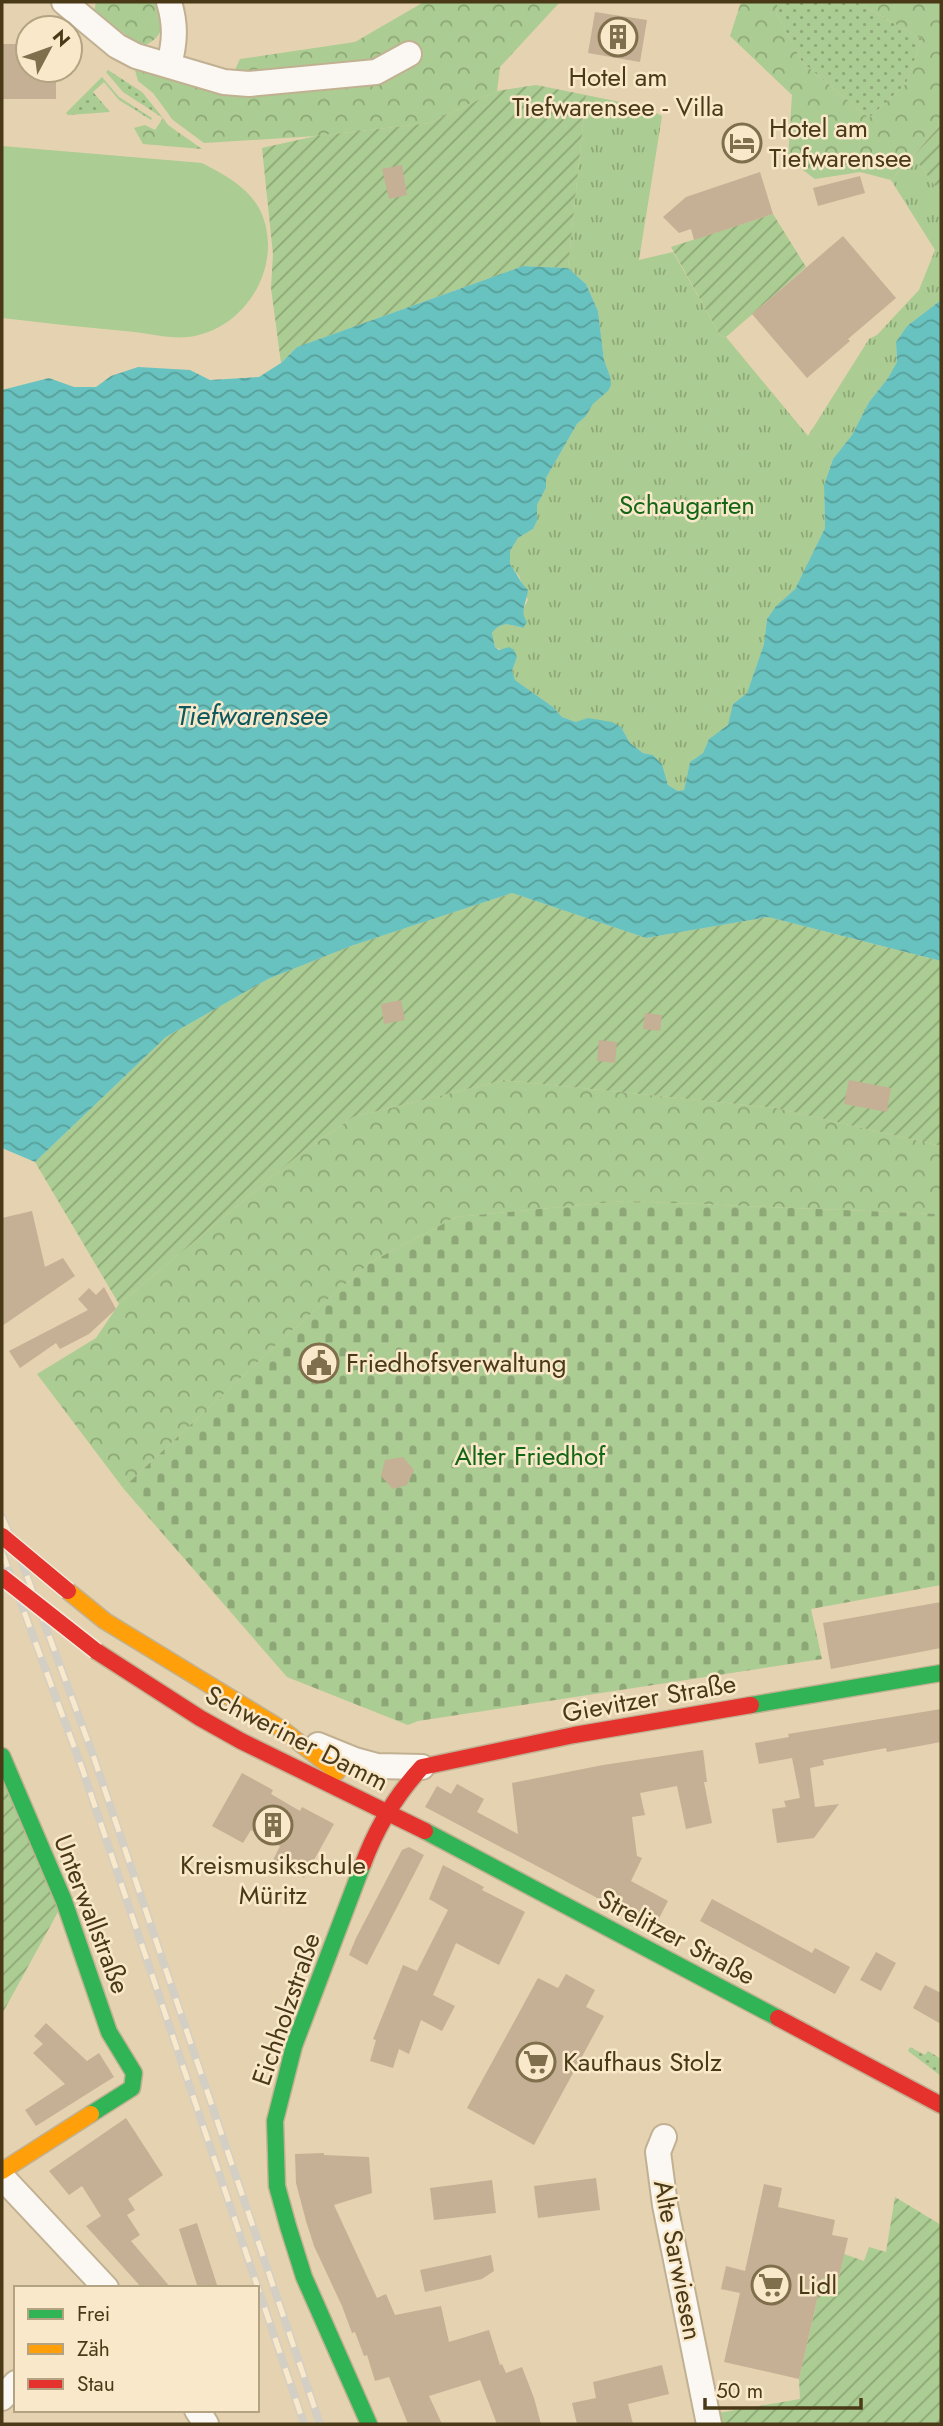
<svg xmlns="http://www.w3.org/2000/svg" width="943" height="2426" font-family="Jost,sans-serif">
<defs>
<pattern id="grass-dots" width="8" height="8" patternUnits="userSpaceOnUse" patternTransform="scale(1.75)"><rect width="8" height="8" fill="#abcc92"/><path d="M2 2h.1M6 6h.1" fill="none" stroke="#8da776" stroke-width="1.8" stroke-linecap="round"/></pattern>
<pattern id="forest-crowns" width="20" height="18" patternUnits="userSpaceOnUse" patternTransform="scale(1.75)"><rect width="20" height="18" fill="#abcc92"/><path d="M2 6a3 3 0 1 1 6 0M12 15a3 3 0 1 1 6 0" fill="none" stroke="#8da776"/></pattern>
<pattern id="cemetery-stones" width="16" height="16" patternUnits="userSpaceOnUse" patternTransform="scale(1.75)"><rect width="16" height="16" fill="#abcc92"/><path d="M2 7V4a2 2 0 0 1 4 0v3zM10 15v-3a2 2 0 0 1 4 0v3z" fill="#8da776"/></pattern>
<pattern id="park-tufts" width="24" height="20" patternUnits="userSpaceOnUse" patternTransform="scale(1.75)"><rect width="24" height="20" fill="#abcc92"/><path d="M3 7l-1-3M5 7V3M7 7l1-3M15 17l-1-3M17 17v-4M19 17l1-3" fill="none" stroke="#8da776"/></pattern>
<pattern id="garden-furrows" width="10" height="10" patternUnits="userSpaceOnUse" patternTransform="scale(1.75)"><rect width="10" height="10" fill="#abcc92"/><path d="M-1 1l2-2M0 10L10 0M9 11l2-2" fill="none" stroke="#8da776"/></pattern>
<pattern id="water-waves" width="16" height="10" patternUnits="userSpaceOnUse" patternTransform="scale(1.75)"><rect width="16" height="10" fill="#68c2bf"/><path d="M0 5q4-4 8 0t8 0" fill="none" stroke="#589f9a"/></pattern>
</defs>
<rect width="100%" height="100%" fill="#e4d2b0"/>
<path fill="url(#grass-dots)" d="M778,2H856L922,39L906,84L869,118L802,62L776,12Z
M108,70L142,92L163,118L123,92L106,72Z
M102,77L119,97L152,118L151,120L119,100L104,82L93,92L110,112L68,115L66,113Z
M910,2047L925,2055L928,2051L941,2059V2076L908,2051Z"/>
<path fill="url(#forest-crowns)" d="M96,2H164C164,20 165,36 146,45L136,42L94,12Z
M424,2H560L500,67L497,91L430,123L316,136L204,143L173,120L153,93L138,81L135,70L137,66L226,90L240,59L355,42Z
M741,2H778L776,12L802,62L869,118L906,84L922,39L856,2H941V124L891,180L860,172L815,179L788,159L792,95L730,36Z
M163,118L168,125L202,149L143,144L134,128L145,125L155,130Z
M504,1080L776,1108L941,1146V1214L624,1201L456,1217L371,1262L289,1333L123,1488L37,1374L96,1338L119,1304L300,1154L353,1117Z"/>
<path fill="url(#cemetery-stones)" d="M624,1201L941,1214V1585L811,1609L822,1659L418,1721L408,1725L287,1677L123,1488L289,1333L371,1262L456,1217Z"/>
<path fill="url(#park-tufts)" d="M586,95L644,107L662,116L639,260L673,252L720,335L726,337L808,436L869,339L877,335L919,290L935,250L891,180L913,156L941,194V300L907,326L896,342L897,362L888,378L869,402L852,435L833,459L824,485L825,528L795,589L776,606L767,619L764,644L747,693L733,704L729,725L709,739L703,753L690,762L684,790L678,791L668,785L662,764L653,755L643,753L630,743L621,727L576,722L562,717L553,707L515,680L512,671L517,657L495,647L492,633C501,621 509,624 522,628L523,609L528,600L519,576L510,564V551L518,538L533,529L537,521V505L546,488V478L577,424L586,416L593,404L608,391L610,376L604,360L598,311L586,284L568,268Z"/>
<path fill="url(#garden-furrows)" d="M536,85L586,95L568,268L523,266L297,347L281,363L271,288L273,254L262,148L316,136L430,123L497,91Z
M941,124V194L913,156Z
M773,214L806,267L726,337L720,335L671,247Z
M512,893L646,938L768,917L941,961V1146L776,1108L504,1080L353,1117L300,1154L119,1304L35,1162L166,1037L268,979L351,946Z
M2,1778L64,1901L2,2014Z
M895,2197L941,2225V2424H721L718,2413L800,2399L799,2379L822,2278L838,2281L844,2254L864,2261L869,2247L886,2252Z"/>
<path fill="#abcc92" d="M2,146L202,163C239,182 267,199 268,245C268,290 233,332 188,337C171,339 151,334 135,332C90,328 46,323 2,318Z"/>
<path fill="url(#water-waves)" d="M523,266L568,268L586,284L598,311L604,360L610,376L611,385L608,391L593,404L586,416L577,424L546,478V488L537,505V521L533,529L518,538L510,551V564C517,573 520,583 528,590C527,602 519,611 527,622L523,628C509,624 501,621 492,633L495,647L499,650L509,647L514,650L517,657L512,671L515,680L553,707L562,717L576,722L588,718L612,722L621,727L630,743L643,753L653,755L662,764L668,785L678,791L684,790L690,762L703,753L709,739L728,725L733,704L747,693L764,644L767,619L776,606L795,589L825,528L824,485L833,459L852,435L869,402L888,378L897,362L896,342L907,326L941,300V961L768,917L646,938L512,893L351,946L268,979L166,1037L35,1162L2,1148V390L49,378L74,387H96L111,376L138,367L190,370L210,380L259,377L281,363L297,347Z"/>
<path fill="#c5b095" d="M595,12L647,20L640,62L588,53Z
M2,44H28V70H56V99H2Z
M402,165L407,195L389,199L382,169Z
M760,172L773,214L694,240L691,229L679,233L663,217L686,197Z
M860,176L865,193L818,206L813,188Z
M843,236L896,298L848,339L850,341L807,378L752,314Z
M401,1000L405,1020L384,1024L381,1004Z
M645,1013L662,1015L660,1031L643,1029Z
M599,1040L617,1042L615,1063L597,1061Z
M849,1080L891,1088L887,1112L844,1104Z
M32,1211L45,1267L63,1258L75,1276L2,1326V1218Z
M104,1287L116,1309L89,1334L60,1349L56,1343L20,1368L9,1351L88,1310L78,1299L89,1288L96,1295Z
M325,1343L341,1361L314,1384L298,1366Z
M403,1457L414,1470L407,1485L393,1489L381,1476L385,1460Z
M941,1602V1648L831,1669L823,1623Z
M941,1709V1742L887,1752L886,1748L823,1760L824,1765L810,1768L815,1807L839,1804L814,1838L777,1843L772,1809L786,1807L784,1801L800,1798L792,1758L759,1764L755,1743L789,1737L788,1734Z
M703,1750L707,1782H704L712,1823L686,1829L677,1786L640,1793L645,1815L632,1817L637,1856L642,1858L631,1881L668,1901L654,1928L425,1807L437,1786L451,1794L457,1784L484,1799L477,1812L518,1834L512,1783L603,1765Z
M242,1773L273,1790L271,1794L300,1811L302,1807L334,1824L304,1878L273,1860L280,1846L251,1830L243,1843L212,1826Z
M409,1847L424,1855L367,1965L349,1955L356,1938L402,1850Z
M443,1865L484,1887L482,1890L525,1912L499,1965L456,1943L433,1995L455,2006L442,2031L421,2020L409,2054L399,2049L393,2068L370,2061L376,2040L373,2039L403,1965L417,1971L448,1910L429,1899Z
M712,1899L812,1953L815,1948L850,1967L835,1994L700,1921Z
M876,1952L896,1963L881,1991L860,1980Z
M566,1974L595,1990L586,2007L604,2016L534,2145L467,2108L538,1978L558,1988Z
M925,1985L941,1993V2024L913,2008Z
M46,2023L87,2061L99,2053L114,2077L36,2126L25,2110L65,2084L33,2053L43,2044L34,2036Z
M126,2118L163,2175L128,2199L135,2210L127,2215L140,2235L131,2241L171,2288H142L86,2226L101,2216L82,2186L69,2195L49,2171Z
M324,2153V2155L369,2157L372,2193L334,2205L377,2298L386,2294L395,2315L441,2306L449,2342L489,2330L500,2365L502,2364L506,2373L522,2367L534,2398L541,2424H497L480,2380L429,2396L442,2424H408L389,2377L375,2381L367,2355L364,2356L355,2332L352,2333L342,2306L314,2246L306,2221L296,2183L295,2154Z
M596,2178L600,2210L538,2218L534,2186Z
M492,2180L496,2213L434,2220L430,2188Z
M764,2184L782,2188L778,2207L835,2220L832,2235L848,2238L838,2281L822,2278L799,2379L724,2362L740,2293L721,2289L726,2266L745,2271Z
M197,2223L218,2288H198L179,2229Z
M491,2255L494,2271L482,2279L425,2292L420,2270Z
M662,2365L669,2394L628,2404L633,2424H577L572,2403L596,2398L593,2382Z"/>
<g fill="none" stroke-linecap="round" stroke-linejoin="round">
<defs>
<path id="street" d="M64,2L117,46L136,56L224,82L249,84L376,72L409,54
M169,2C176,25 175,42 169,65
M318,1745L355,1760L377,1766L422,1767
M664,2137L658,2152L665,2205L709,2424
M2,2177L106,2288
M2,2398L16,2383
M197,2410L206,2424"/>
<path id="fast" d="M751,1705L941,1673
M2,1756L64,1901L109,2032L134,2073L132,2088L91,2114
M425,1831L778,2018
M363,1864L294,2046L275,2121L277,2186L288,2226L304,2277L369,2424"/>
<path id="slow" d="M68,1591L105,1621L283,1730L337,1772
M2,2171L91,2114"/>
<path id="jam" d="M96,1651L200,1718L241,1741L425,1831
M363,1864C376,1829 397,1794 422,1767L574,1735L751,1705
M778,2018L941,2105"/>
</defs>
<use href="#street" stroke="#c1b192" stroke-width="28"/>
<use href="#fast" stroke="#c1b192" stroke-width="19"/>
<use href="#slow" stroke="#c1b192" stroke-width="19"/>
<use href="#jam" stroke="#c1b192" stroke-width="19"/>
<use href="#street" stroke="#fbf8f3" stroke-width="24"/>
<use href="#fast" stroke="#30b455" stroke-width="16"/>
<use href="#slow" stroke="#ff9f0a" stroke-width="16"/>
<use href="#jam" stroke="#e5322d" stroke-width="16"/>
<defs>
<path id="rail" d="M2,1517L21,1560L93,1755L320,2424
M2,1552L82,1768L304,2424"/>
</defs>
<use href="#rail" stroke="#d4cfc4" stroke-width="8"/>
<use href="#rail" stroke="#f9e9ca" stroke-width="5" stroke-dasharray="16" stroke-linecap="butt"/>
<defs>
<path id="jam-bridge" d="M2,1536L68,1591
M2,1577L96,1651"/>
</defs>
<use href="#jam-bridge" stroke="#f3ebdb" stroke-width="19" stroke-linecap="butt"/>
<use href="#jam-bridge" stroke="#e5322d" stroke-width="16"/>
</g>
<defs>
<symbol id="building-ring" viewBox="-11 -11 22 22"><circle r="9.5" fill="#f9e9ca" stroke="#806f4d" stroke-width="1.5"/><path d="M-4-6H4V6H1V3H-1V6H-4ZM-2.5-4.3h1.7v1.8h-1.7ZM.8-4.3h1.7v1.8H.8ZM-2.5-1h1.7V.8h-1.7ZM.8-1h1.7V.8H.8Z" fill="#806f4d"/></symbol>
<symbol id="hotel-ring" viewBox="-11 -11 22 22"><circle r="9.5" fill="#f9e9ca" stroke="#806f4d" stroke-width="1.5"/><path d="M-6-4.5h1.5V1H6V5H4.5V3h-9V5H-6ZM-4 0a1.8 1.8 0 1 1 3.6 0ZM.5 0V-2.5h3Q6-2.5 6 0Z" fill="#806f4d"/></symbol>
<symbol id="civic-ring" viewBox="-11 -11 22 22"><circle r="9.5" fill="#f9e9ca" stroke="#806f4d" stroke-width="1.5"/><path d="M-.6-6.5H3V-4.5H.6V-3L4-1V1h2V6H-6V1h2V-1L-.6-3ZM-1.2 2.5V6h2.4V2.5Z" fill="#806f4d"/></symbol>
<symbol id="supermarket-ring" viewBox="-11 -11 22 22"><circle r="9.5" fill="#f9e9ca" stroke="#806f4d" stroke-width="1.5"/><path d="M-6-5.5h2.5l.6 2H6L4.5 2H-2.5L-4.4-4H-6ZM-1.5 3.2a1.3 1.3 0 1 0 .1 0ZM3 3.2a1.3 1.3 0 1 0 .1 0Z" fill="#806f4d"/></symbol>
</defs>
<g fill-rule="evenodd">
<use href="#building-ring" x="596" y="15" width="44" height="44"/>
<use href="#hotel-ring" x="720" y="121" width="44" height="44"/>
<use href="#civic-ring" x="297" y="1341" width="44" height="44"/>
<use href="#building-ring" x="251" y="1803" width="44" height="44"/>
<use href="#supermarket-ring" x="514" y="2040" width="44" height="44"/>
<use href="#supermarket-ring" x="749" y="2263" width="44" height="44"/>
</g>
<g text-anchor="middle" stroke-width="5" stroke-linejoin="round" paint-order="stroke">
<g font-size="26" fill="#4a3917" stroke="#f9e9ca" text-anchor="start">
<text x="618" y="86" text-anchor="middle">Hotel am<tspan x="618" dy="30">Tiefwarensee - Villa</tspan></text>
<text x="769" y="137">Hotel am<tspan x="769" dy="30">Tiefwarensee</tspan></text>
<text x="346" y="1372">Friedhofsverwaltung</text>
<text x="273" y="1874" text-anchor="middle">Kreismusikschule<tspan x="273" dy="30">Müritz</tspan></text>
<text x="563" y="2071">Kaufhaus Stolz</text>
<text x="798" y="2294">Lidl</text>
</g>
<g font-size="26" fill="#136615" stroke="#f9e9ca">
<text x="687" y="514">Schaugarten</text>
<text x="530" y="1465">Alter Friedhof</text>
</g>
<g font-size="26" fill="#4a3917" stroke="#f9e9ca">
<text transform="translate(649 1698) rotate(-10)" y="9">Gievitzer Straße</text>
<text transform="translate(297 1738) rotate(27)" y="9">Schweriner Damm</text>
<text transform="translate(92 1914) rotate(69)" y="9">Unterwallstraße</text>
<text transform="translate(677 1937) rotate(28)" y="9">Strelitzer Straße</text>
<text transform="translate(286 2009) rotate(-71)" y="9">Eichholzstraße</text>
<text transform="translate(678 2260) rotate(79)" y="9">Alte Sarwiesen</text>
</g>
<g font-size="28" font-style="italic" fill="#0d595f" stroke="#f9e9ca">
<text x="252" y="725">Tiefwarensee</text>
</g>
</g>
<rect width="943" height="2426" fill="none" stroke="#4a3917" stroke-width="7"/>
<rect x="14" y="2286" width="245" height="126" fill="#f9e9ca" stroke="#b3a382" stroke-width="2"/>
<rect x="28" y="2309" width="35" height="10" fill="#30b455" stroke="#b3a382" stroke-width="2"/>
<text x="77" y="2321" font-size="21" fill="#4a3917">Frei</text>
<rect x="28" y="2344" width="35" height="10" fill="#ff9f0a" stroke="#b3a382" stroke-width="2"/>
<text x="77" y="2356" font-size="21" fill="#4a3917">Zäh</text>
<rect x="28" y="2379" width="35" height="10" fill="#e5322d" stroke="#b3a382" stroke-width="2"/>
<text x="77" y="2391" font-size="21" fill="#4a3917">Stau</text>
<g transform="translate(49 49) rotate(49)"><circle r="33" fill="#f9e9ca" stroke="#b3a382" stroke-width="2"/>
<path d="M0-5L12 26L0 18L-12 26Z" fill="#806f4d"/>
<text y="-10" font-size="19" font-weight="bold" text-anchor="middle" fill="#4a3917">N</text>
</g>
<path d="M705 2398v10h156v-10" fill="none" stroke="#4a3917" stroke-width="3.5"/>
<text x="716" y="2398" font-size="21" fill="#4a3917" stroke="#f9e9ca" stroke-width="5" paint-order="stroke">50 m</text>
</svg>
